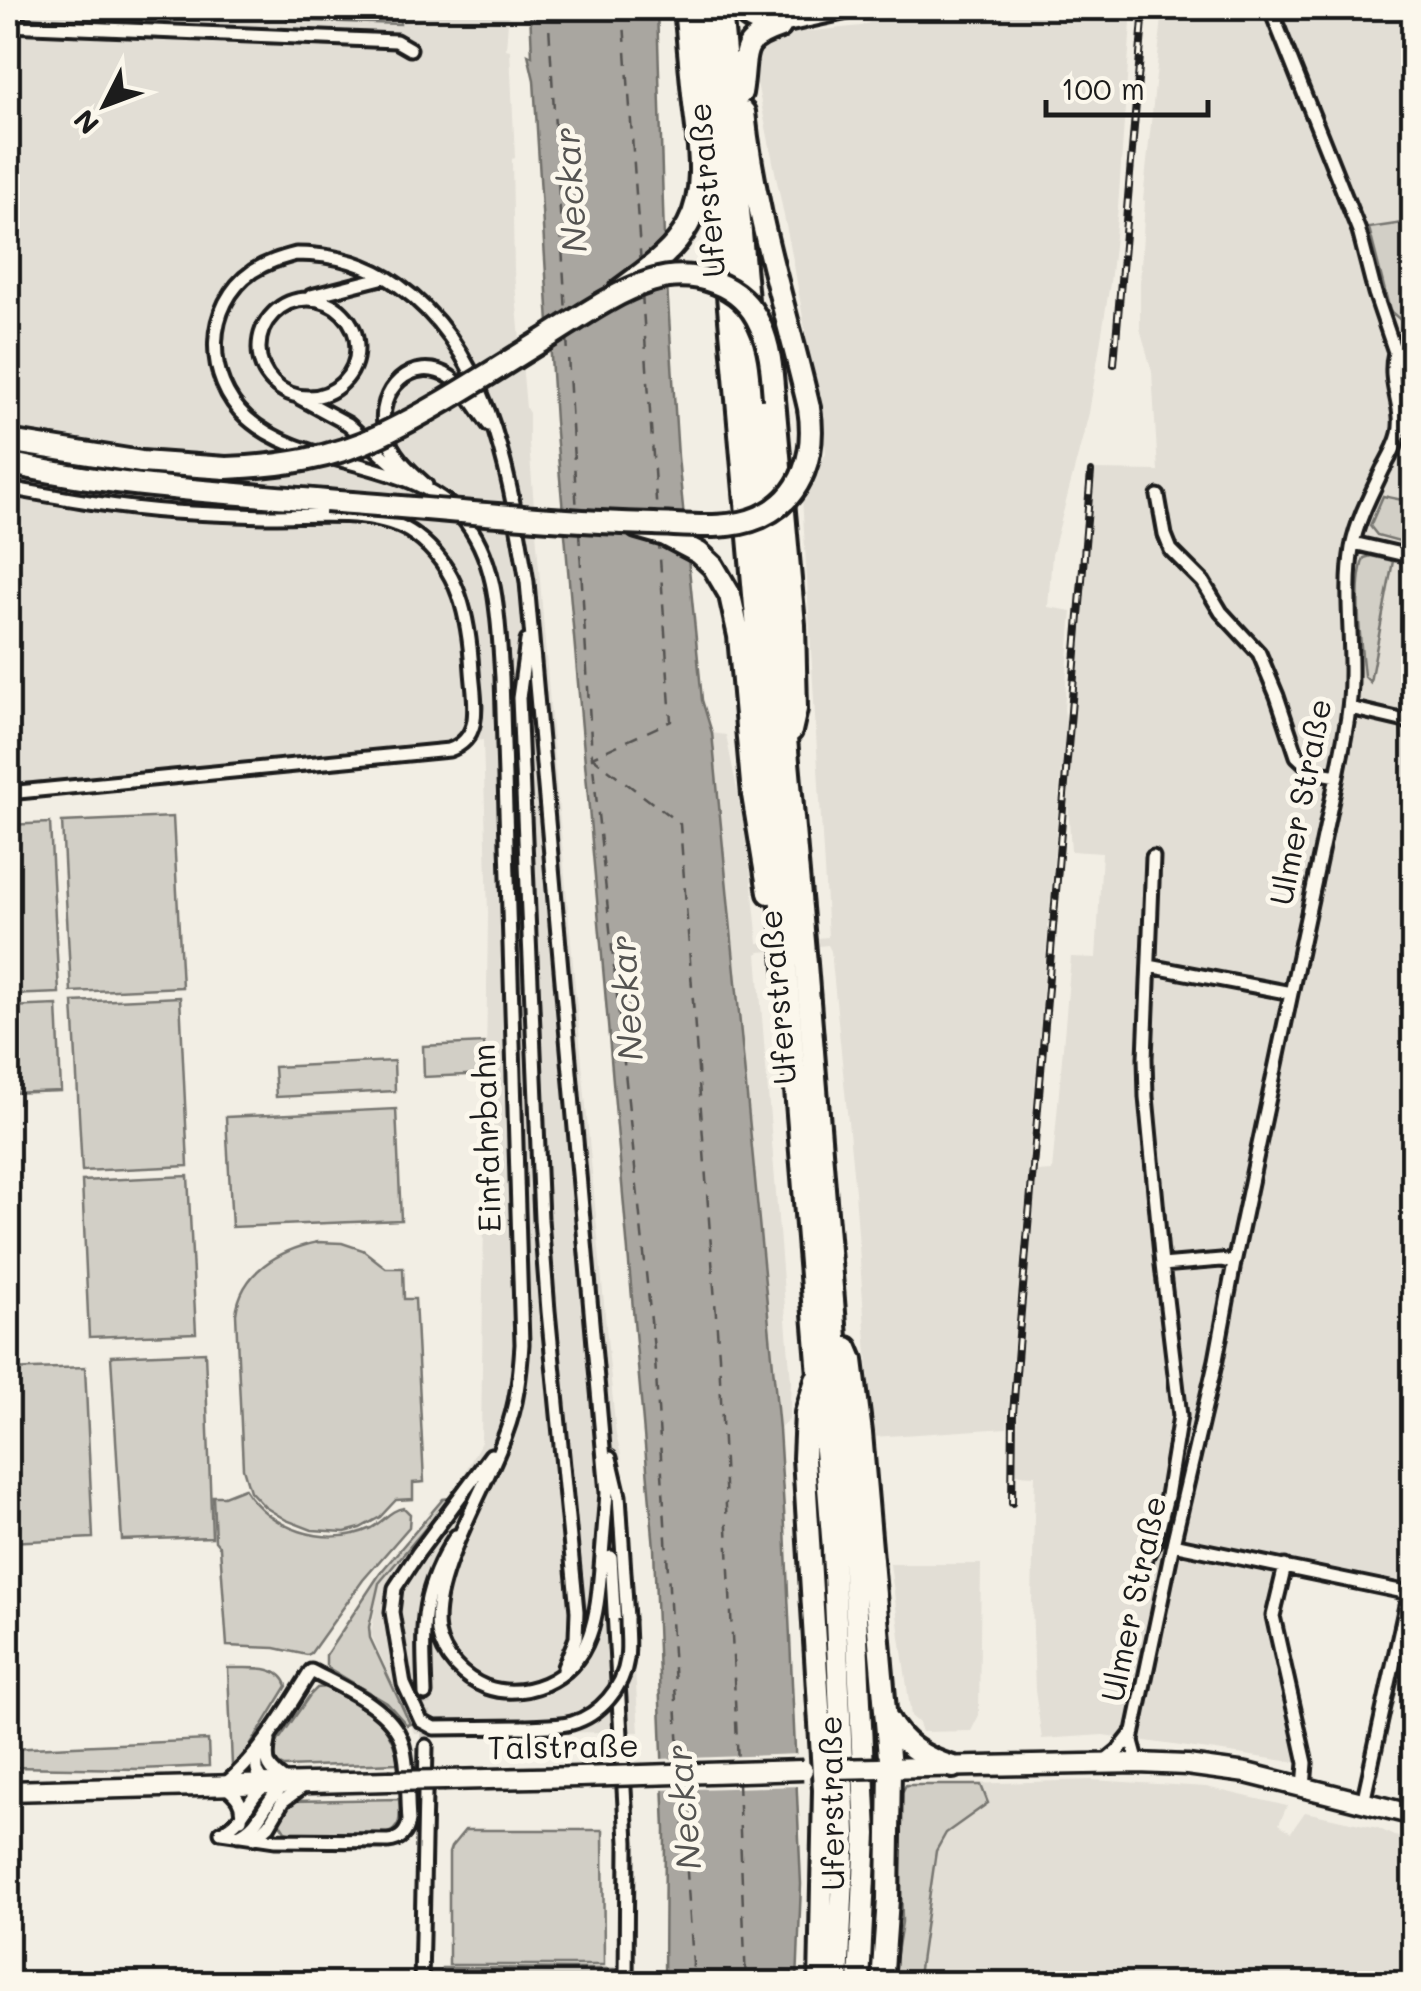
<svg xmlns="http://www.w3.org/2000/svg" width="1421" height="1991" font-family="Mali,sans-serif">
<rect width="100%" height="100%" fill="#f2eee4"/>
<filter id="ink" filterUnits="userSpaceOnUse"><feTurbulence type="fractalNoise" baseFrequency=".01" numOctaves="2"/><feDisplacementMap in="SourceGraphic" scale="20" xChannelSelector="R" yChannelSelector="G"/><feConvolveMatrix kernelMatrix="1 2 1 2 8 2 1 2 1" color-interpolation-filters="sRGB"/></filter>
<g filter="url(#ink)">
<path fill="#e2ded5" d="M8,8H509L506,49L510,50L515,158L512,159L514,272L526,408L529,413V444L555,768L616,1435L621,1455L639,1732L414,1733L371,1634L379,1583L451,1498L481,1442L488,914L483,740L8,787Z
M903,8H1132L1118,208L1110,283L1089,413L1052,555L1048,607L1072,611L1064,709L1066,722L1079,580L1095,470L1158,471L1152,372L1140,328V283L1145,201L1143,200L1163,8H1413V1581L1390,1582L1282,1557L1267,1619L1300,1763L1103,1735L1042,1739L1035,1691L1032,1602L1035,1475L1016,1474L1018,1395L1036,1172L1052,1171L1071,957L1096,958L1102,853L1071,851L1066,771H1061L1007,1428L873,1437L855,1192L831,951L828,945L760,952L757,954L791,1382L789,1420L779,1429L712,733L726,735L742,814L752,883L758,943L828,937L802,497L826,453L794,265L756,78L755,61L761,44L783,34L861,26Z
M890,1564H981L979,1715L971,1731L922,1732L919,1723L911,1716Z
M1092,1780L1206,1787L1287,1806L1279,1824L1291,1832L1305,1812L1378,1828L1394,1836L1413,1840V1983L895,1984L904,1919L908,1786Z"/>
<path fill="#d2cfc6" stroke="#777671" stroke-width="2.5" d="M288,8L400,11V24L287,20Z
M1410,222L1414,257V318L1409,327L1390,311L1369,228Z
M1383,496L1412,502L1403,542L1377,535L1370,526Z
M1371,556L1393,561L1370,682L1364,676C1361,646 1353,584 1364,558Z
M173,817L182,987L71,992L62,822Z
M50,823L59,993L8,995V825Z
M180,997L188,1166L82,1171L73,1002Z
M57,1005L61,1091L8,1093V1007Z
M484,1043L486,1074L424,1077L423,1046Z
M394,1061L395,1091L276,1097L274,1067Z
M396,1109L401,1220L232,1227L226,1117Z
M188,1176L196,1333L89,1337L82,1181Z
M318,1242L342,1243L363,1250L386,1268H403L404,1299H415L424,1482L413,1483V1499L396,1500L380,1517L360,1528L345,1532L312,1530L286,1520L265,1507L250,1491L243,1468L236,1314C241,1272 279,1250 318,1242Z
M205,1352L212,1537L122,1540L111,1356Z
M85,1367L93,1538L8,1542V1370Z
M244,1488C269,1529 326,1549 371,1528C383,1522 391,1509 404,1508L410,1514L409,1527L363,1580L311,1653L307,1655L275,1648L227,1646L220,1547L215,1541L213,1496H224Z
M451,1498L379,1583L369,1627L370,1638L410,1724L407,1725L387,1703L330,1669L326,1665V1655L381,1572L443,1499Z
M228,1668C247,1669 281,1663 287,1686L244,1756L232,1766Z
M326,1687C363,1706 392,1719 398,1763L284,1767L278,1764L273,1755L276,1744L310,1695L317,1688Z
M208,1740L209,1766L140,1769L8,1767V1749Z
M906,1785H981L988,1803L946,1833L936,1851L917,1983L892,1984L902,1922L899,1798Z
M399,1799C400,1814 403,1829 385,1834L291,1833L285,1831L279,1822L281,1810L292,1801Z
M465,1830H603L604,1965H449V1853L451,1847Z
M442,1968L616,1969L615,1983H441Z"/>
<path fill="#a9a6a0" stroke="#716f6b" stroke-width="2.5" d="M530,8H657L664,239L678,457L702,700L712,733L779,1429L785,1527L801,1884L797,1983H664L665,1830L654,1548L555,421L534,80L528,54L532,56Z"/>
<path fill="#f2eee4" d="M800,1754L801,1786L659,1790L658,1759Z"/>
<g fill="none" stroke-linecap="round" stroke-linejoin="round">
<path stroke="#545351" stroke-width="2.5" stroke-dasharray="12 10" stroke-linecap="butt" d="M548,8L566,314
M623,8L641,265
M642,293L657,515
M567,337L577,514
M579,532L592,757L671,721L659,543
M680,1767L655,1359L592,757L680,824L719,1356L738,1764
M681,1780L693,1964L691,1984
M738,1782L746,1984"/>
<path stroke="#d2cec6" stroke-width="11" stroke-dasharray="11 5.5" stroke-linecap="butt" d="M425,1694L426,1746"/>
<defs>
<path id="minor" d="M1270,8L1359,231L1375,293L1395,352
M8,25L396,41L410,49
M780,27L866,8
M296,254C334,254 367,263 398,285C492,352 509,476 527,582L607,1493C605,1518 603,1543 601,1568C597,1614 593,1663 545,1684C526,1692 506,1694 486,1687C463,1678 443,1657 438,1632C429,1577 487,1487 506,1433C517,1404 520,1375 522,1344L502,677C498,622 499,560 461,516C410,457 303,469 247,418C204,379 204,305 253,271C267,262 281,258 296,254Z
M311,296L385,277
M259 348a49 49 0 1 1 98 0a49 49 0 1 1-98 0Z
M300,398L348,424L405,475
M426,485C409,470 390,453 385,430C375,391 413,353 450,377C466,388 477,409 489,425
M8,488C63,498 118,508 174,512C205,514 235,515 266,516C311,517 378,507 415,535C460,568 469,619 472,671C474,701 484,738 449,750L8,793
M1158,496L1165,535L1171,550L1203,582L1221,612L1259,653L1277,696L1297,756L1314,772L1337,776
M1353,543L1414,557
M527,641L519,698L541,1219L548,1311L577,1611L576,1638L564,1667
M1350,708L1414,723
M1149,966L1291,993
M1162,1265L1221,1260L1234,1263
M491,1455L418,1553L395,1588L392,1612L404,1684L421,1721L434,1728L524,1727
M610,1458L619,1496L627,1619
M1173,1544L1414,1594
M611,1557L627,1842L626,1984
M1144,1561L1157,1536L1167,1496L1180,1416L1162,1265L1146,1097L1145,1058L1153,857
M1285,1566L1273,1616L1306,1763L1304,1787
M425,1694C423,1628 418,1594 456,1536
M1138,1763L1132,1741L1134,1731L1173,1544L1216,1360L1234,1263L1337,776C1343,744 1351,711 1351,678C1352,634 1345,591 1352,548C1357,521 1371,494 1383,469C1389,458 1396,447 1399,434C1405,407 1387,385 1395,352L1414,343
M1102,1764L1119,1750L1134,1731
M1363,1803L1409,1592
M221,1832L276,1840L388,1841C400,1840 407,1833 409,1821C407,1796 409,1766 402,1742C391,1707 341,1687 311,1671C285,1713 262,1753 224,1785C236,1795 244,1802 241,1819
M221,1832C249,1818 244,1800 267,1784C254,1774 256,1765 259,1751
M238,1835C265,1823 261,1800 288,1783C269,1770 264,1765 269,1741
M254,1838L269,1825L283,1801L305,1785
M421,1984L426,1746"/>
<path id="secondary" d="M880,1768L1138,1763L1187,1765L1246,1773L1414,1815
M445,1780L579,1777
M8,1791L389,1781"/>
<path id="trunk" d="M703,8L783,928L833,1549L845,1833L838,1984
M721,8L806,964L853,1549L866,1834L859,1984
M739,8C749,22 762,24 778,26
M741,93C748,53 736,42 780,27
M744,112C754,213 786,309 809,408
M620,290C645,271 673,253 688,225C709,187 697,135 693,94C690,65 688,36 685,8
M774,399L794,625L796,709L791,731
M8,441L141,462L226,468
M8,463C112,487 219,492 326,501
M637,527L665,535L699,553L713,566L730,595L739,636L753,795L769,893
M847,1348L852,1360L861,1433L890,1768L888,1899L882,1984
M816,1380L806,1413L804,1458L824,1790L820,1984
M888,1719C902,1745 925,1759 953,1767"/>
</defs>
<use href="#minor" stroke="#1c1c1c" stroke-width="19"/>
<use href="#secondary" stroke="#1c1c1c" stroke-width="25"/>
<use href="#trunk" stroke="#1c1c1c" stroke-width="28"/>
<use href="#minor" stroke="#fbf7ec" stroke-width="11"/>
<use href="#secondary" stroke="#fbf7ec" stroke-width="18"/>
<use href="#trunk" stroke="#fbf7ec" stroke-width="20"/>
<defs>
<path id="rail" d="M1114,364L1144,8
M1012,1503L1013,1414L1018,1347L1091,472"/>
</defs>
<use href="#rail" stroke="#1c1c1c" stroke-width="8"/>
<use href="#rail" stroke="#fbf7ec" stroke-width="4" stroke-dasharray="11" stroke-linecap="butt"/>
<defs>
<path id="minor-bridge" d="M524,1727C540,1726 557,1727 572,1723C600,1715 623,1688 627,1659C629,1646 627,1632 627,1619"/>
<path id="secondary-bridge" d="M830,1769L880,1768
M579,1777L803,1770
M389,1781L445,1780"/>
<path id="trunk-bridge" d="M226,468C280,466 332,459 381,435C438,408 491,372 545,339C579,318 613,293 651,281C693,268 742,283 760,325C771,348 772,374 774,399
M326,501C435,509 544,521 654,524C688,525 728,531 760,517C804,497 816,452 809,408"/>
</defs>
<use href="#minor-bridge" stroke="#1c1c1c" stroke-width="19" stroke-linecap="butt"/>
<use href="#secondary-bridge" stroke="#1c1c1c" stroke-width="25" stroke-linecap="butt"/>
<use href="#trunk-bridge" stroke="#1c1c1c" stroke-width="28" stroke-linecap="butt"/>
<use href="#minor-bridge" stroke="#fbf7ec" stroke-width="11"/>
<use href="#secondary-bridge" stroke="#fbf7ec" stroke-width="18"/>
<use href="#trunk-bridge" stroke="#fbf7ec" stroke-width="20"/>
</g>
</g>
<g text-anchor="middle" stroke-width="10" stroke-linejoin="round" paint-order="stroke">
<g font-size="32" fill="#1c1c1c" stroke="#fbf7ec">
<text transform="translate(707 190) rotate(-95)" y="11">Uferstraße</text>
<text transform="translate(1301 802) rotate(-79)" y="11">Ulmer Straße</text>
<text transform="translate(778 997) rotate(-95)" y="11">Uferstraße</text>
<text transform="translate(487 1138) rotate(-92)" y="11">Einfahrbahn</text>
<text transform="translate(1134 1599) rotate(-78)" y="11">Ulmer Straße</text>
<text transform="translate(563 1747) rotate(-1)" y="11">Talstraße</text>
<text transform="translate(832 1803) rotate(-91)" y="11">Uferstraße</text>
</g>
<g font-size="35" font-style="italic" fill="#545351" stroke="#fbf7ec">
<text transform="translate(571 190) rotate(-94)" y="12">Neckar</text>
<text transform="translate(627 998) rotate(-94)" y="12">Neckar</text>
<text transform="translate(684 1807) rotate(-95)" y="12">Neckar</text>
</g>
</g>
<rect width="1421" height="1991" fill="none" stroke="#fbf7ec" stroke-width="40"/>
<rect x="20" y="20" width="1381" height="1951" fill="none" stroke="#1c1c1c" stroke-width="4" filter="url(#ink)"/>
<g transform="translate(105 105) rotate(228)" stroke="#fbf7ec" stroke-width="8" paint-order="stroke">
<path d="M0-8L18 38L0 25L-18 38Z" fill="#1c1c1c"/>
<text y="-15" font-size="28" font-weight="bold" text-anchor="middle" fill="#1c1c1c">N</text>
</g>
<path d="M1046 100v15h162v-15" fill="none" stroke="#1c1c1c" stroke-width="5"/>
<text x="1061" y="100" font-size="30" fill="#1c1c1c" stroke="#fbf7ec" stroke-width="8" paint-order="stroke">100 m</text>
</svg>
